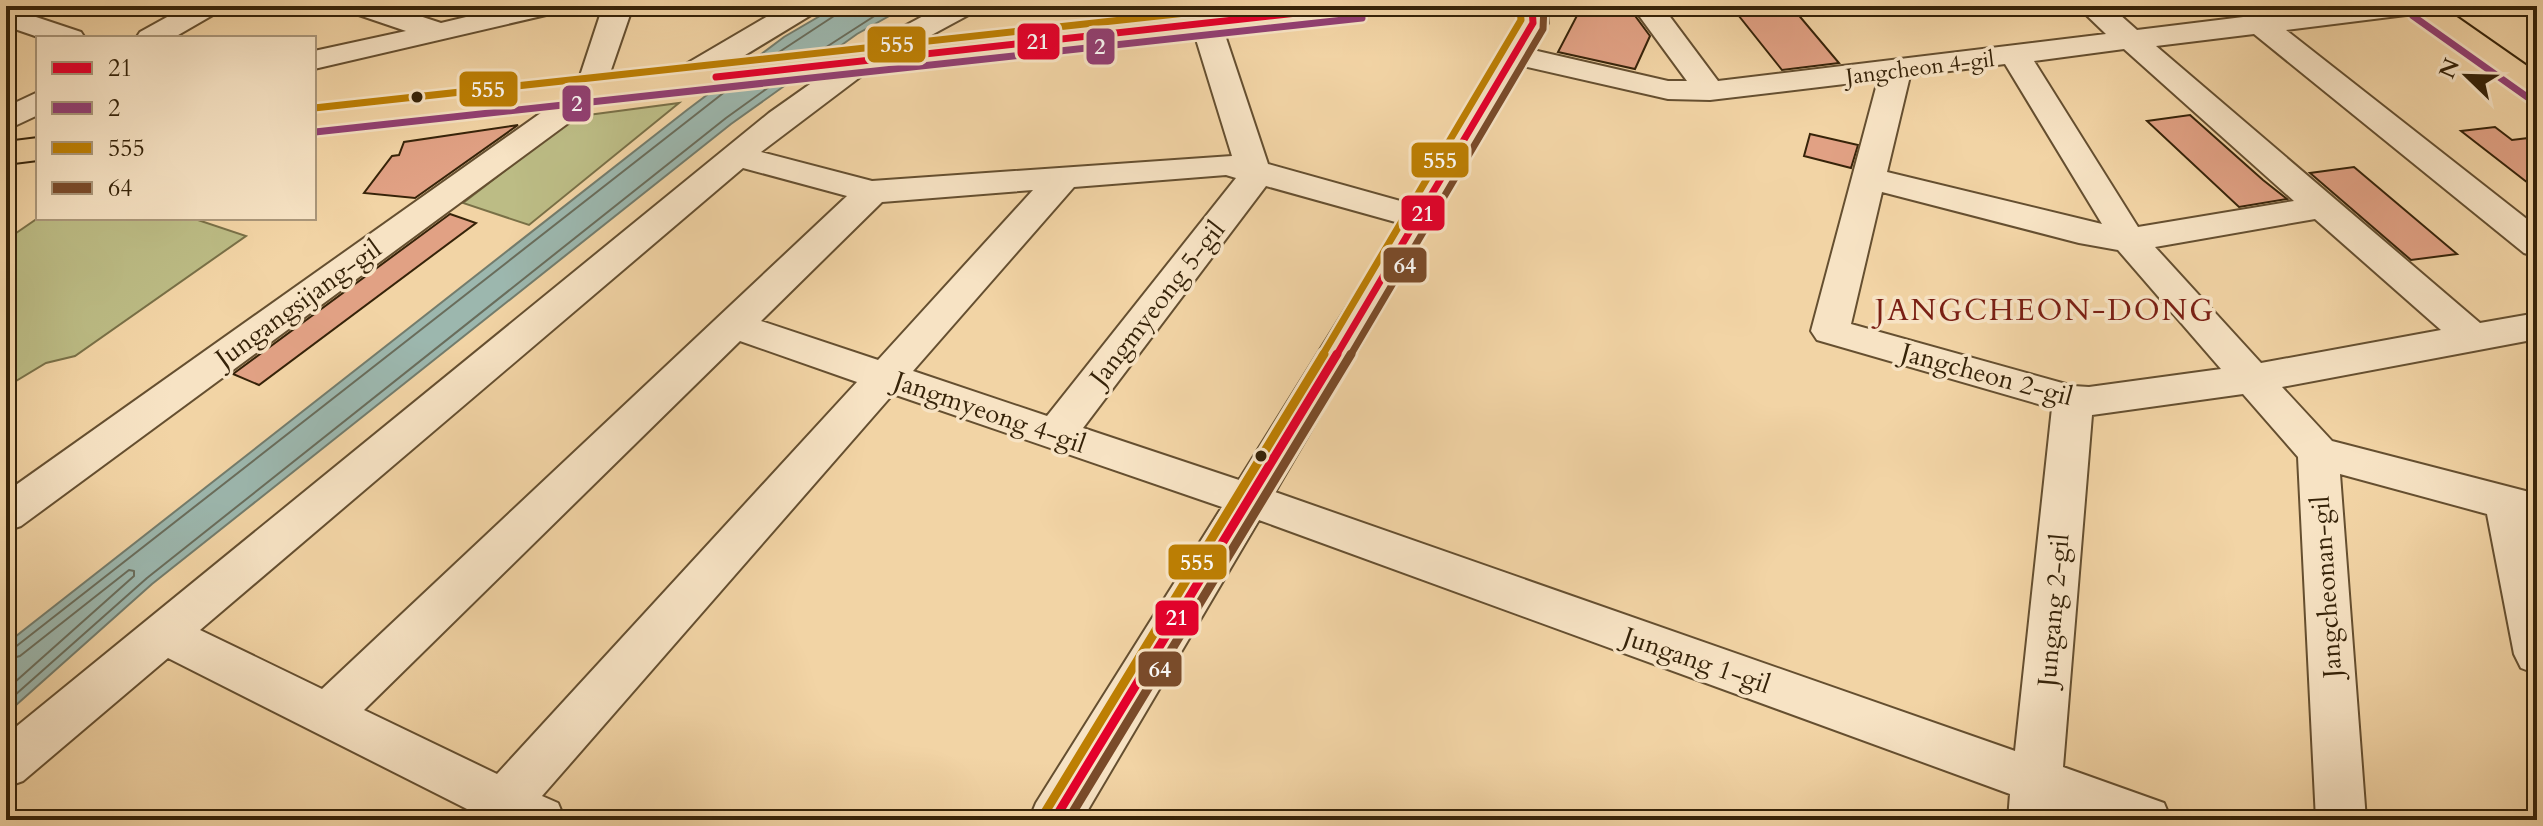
<svg xmlns="http://www.w3.org/2000/svg" width="2543" height="826" font-family="Cardo,serif">
<rect width="100%" height="100%" fill="#f2d4a5"/>
<filter id="stains"><feTurbulence type="fractalNoise" baseFrequency=".0025" numOctaves="4"/><feColorMatrix values="0 0 0 0 .2 0 0 0 0 .09 0 0 0 0 .02 0 0 0 .5 -.17"/></filter>
<radialGradient id="worn" r=".72"><stop offset=".6" stop-color="#630" stop-opacity="0"/><stop offset="1" stop-color="#630" stop-opacity=".3"/></radialGradient>
<path fill="#bcbc85" stroke="#797047" stroke-width="2" d="M679,103L529,225L463,203L568,122L588,115Z
M38,218H192L246,236L75,356L46,363L6,387V240Z"/>
<path fill="#9cb7ae" stroke="#737c6c" stroke-width="2" d="M837,6H907L857,34L731,124L152,584L6,714V644L687,110L784,37Z"/>
<g fill="none" stroke-linecap="round" stroke-linejoin="round">
<path stroke="#696d5c" stroke-width="2" d="M817,53L890,6
M770,58L834,16L839,6
M6,650L14,648L731,87
M6,660L20,656L129,570L134,571V576L6,690
M6,703L147,578L726,118L776,82"/>
</g>
<path fill="#e1a184" stroke="#362309" stroke-width="2" d="M1582,6L1630,9L1650,36L1635,69L1558,52Z
M1731,6H1791L1839,63L1782,70Z
M2190,115L2263,180L2287,199L2239,207L2147,121Z
M518,125L415,198L364,193L392,156L399,155L404,142Z
M2495,127L2512,140L2537,137V190L2461,131Z
M1810,134L1858,145L1851,168L1804,156Z
M2354,167L2457,254L2411,260L2310,173Z
M450,214L476,223L259,385L233,374Z"/>
<g fill="none" stroke-linecap="round" stroke-linejoin="round">
<defs>
<path id="minor" d="M187,6H223L218,12L173,38H136L140,32Z
M345,6H389L441,23L512,6H564L559,12L314,69V51L406,31L350,12Z
M603,6H633L601,99L21,526L6,531V492L576,88Z
M785,6H821L816,12L691,88L680,90L669,88L664,81L669,74Z
M942,6H979L974,12L876,65L761,152L872,181L1232,156L1191,23L1196,17L1206,14L1216,17L1221,23L1268,164L1411,204L1518,23L1517,6H1547L1548,23L1533,50L1668,81H1687L1632,6H1662L1718,81L2106,34L2077,6H2110L2137,30L2334,6H2421L2416,12L2406,15L2286,30L2537,227V257L2524,253L2254,34L2156,46L2480,323L2537,313V339L2282,387L2332,441L2537,494V528L2532,526L2537,547V674L2521,668L2514,654L2487,514L2340,474L2366,820H2316L2298,457L2243,394L2092,415L2063,767L2164,803L2171,820H2081L2059,812L2058,820H2008L2010,794L1259,520L1082,820H1029L1036,803L1222,507L893,394L542,796L558,803L565,820H463L467,809L168,658L23,781L6,787V735L769,113L854,53ZM2124,49L2294,201L2138,227L2034,61ZM2005,64L2102,224L1887,172L1910,76ZM1523,66L1668,99L1710,100L1878,80L1811,331L1817,340L2052,408L2015,751L1275,492ZM743,168L847,196L322,689L200,630ZM1226,175L1236,178L1047,416L913,371L1074,187ZM1266,186L1399,223L1239,480L1083,428ZM1033,190L878,360L761,321L882,202ZM1882,192L2079,243L2118,250L2221,369L2089,387L2073,386L1851,324ZM2315,219L2441,330L2261,363L2155,247ZM740,341L857,382L497,774L364,710Z
M6,7L81,32L85,38H41L6,26Z
M38,92V115L6,130V107Z"/>
<path id="major" d="M1272,6H1377L1372,13L1361,16L314,131V109Z
M2404,6H2441L2537,73V99L2525,96L2409,13Z
M38,138V160L6,164V142Z"/>
</defs>
<use href="#minor" stroke="#654f30" stroke-width="4"/>
<use href="#major" stroke="#362309" stroke-width="4"/>
<use href="#minor" fill="#f7e3c4" fill-rule="evenodd"/>
<use href="#major" fill="#f2d4a5" fill-rule="evenodd"/>
<defs>
<path id="bus-1-far1" d="M716,77L1361,6
M1336,356L1533,23L1532,6"/>
<path id="bus-1" d="M1054,820L1337,354"/>
<path id="bus-2" d="M2413,16L2530,99
M315,132L1362,18"/>
<path id="bus-3-far1" d="M314,108L1250,6
M1322,356L1521,20L1520,7"/>
<path id="bus-3" d="M1044,814L1324,354"/>
<path id="bus-4-far1" d="M1350,356L1543,29L1544,6"/>
<path id="bus-4" d="M1068,820L1351,354"/>
</defs>
<use href="#bus-1-far1" stroke="#f7e3c4" stroke-width="12"/>
<use href="#bus-1" stroke="#f7e3c4" stroke-width="15"/>
<use href="#bus-2" stroke="#f7e3c4" stroke-width="12"/>
<use href="#bus-3-far1" stroke="#f7e3c4" stroke-width="12"/>
<use href="#bus-3" stroke="#f7e3c4" stroke-width="15"/>
<use href="#bus-4-far1" stroke="#f7e3c4" stroke-width="12"/>
<use href="#bus-4" stroke="#f7e3c4" stroke-width="15"/>
<use href="#bus-1-far1" stroke="#e4002b" stroke-width="7"/>
<use href="#bus-1" stroke="#e4002b" stroke-width="9"/>
<use href="#bus-2" stroke="#923f73" stroke-width="7"/>
<use href="#bus-3-far1" stroke="#bd7f03" stroke-width="7"/>
<use href="#bus-3" stroke="#bd7f03" stroke-width="9"/>
<use href="#bus-4-far1" stroke="#7a4b2a" stroke-width="7"/>
<use href="#bus-4" stroke="#7a4b2a" stroke-width="9"/>
</g>
<g fill="#362309" stroke="#f7e3c4" stroke-width="3">
<circle cx="417" cy="97" r="7"/>
<circle cx="1261" cy="456" r="7"/>
</g>
<g text-anchor="middle" stroke-width="7" stroke-linejoin="round" paint-order="stroke">
<g font-size="22" fill="#362309" stroke="#f7e3c4">
<text transform="translate(1920 67) rotate(-7)" y="8">Jangcheon 4-gil</text>
</g>
<g font-size="26" fill="#362309" stroke="#f7e3c4">
<text transform="translate(298 303) rotate(-36)" y="9">Jungangsijang-gil</text>
<text transform="translate(1157 303) rotate(-52)" y="9">Jangmyeong 5-gil</text>
<text transform="translate(1987 374) rotate(15)" y="9">Jangcheon 2-gil</text>
<text transform="translate(990 412) rotate(19)" y="9">Jangmyeong 4-gil</text>
<text transform="translate(2326 587) rotate(-94)" y="9">Jangcheonan-gil</text>
<text transform="translate(2053 610) rotate(-85)" y="9">Jungang 2-gil</text>
<text transform="translate(1697 660) rotate(19)" y="9">Jungang 1-gil</text>
</g>
<g font-size="30" letter-spacing="2" fill="#7a1f14" stroke="#f7e3c4">
<text x="2045" y="320">JANGCHEON-DONG</text>
</g>
</g>
<g stroke="#f7e3c4" stroke-width="3">
<rect x="1016" y="22" width="45" height="39" rx="8" fill="#e4002b"/>
<rect x="866" y="25" width="61" height="39" rx="8" fill="#bd7f03"/>
<rect x="1085" y="27" width="31" height="39" rx="8" fill="#923f73"/>
<rect x="458" y="70" width="61" height="38" rx="8" fill="#bd7f03"/>
<rect x="561" y="84" width="31" height="39" rx="8" fill="#923f73"/>
<rect x="1410" y="141" width="60" height="38" rx="8" fill="#bd7f03"/>
<rect x="1400" y="194" width="46" height="38" rx="8" fill="#e4002b"/>
<rect x="1382" y="246" width="46" height="38" rx="8" fill="#7a4b2a"/>
<rect x="1167" y="543" width="61" height="38" rx="8" fill="#bd7f03"/>
<rect x="1154" y="599" width="46" height="38" rx="8" fill="#e4002b"/>
<rect x="1137" y="650" width="46" height="38" rx="8" fill="#7a4b2a"/>
</g>
<g font-size="22" text-anchor="middle" font-weight="bold" fill="#fff">
<text x="1038" y="49">21</text>
<text x="897" y="52">555</text>
<text x="1100" y="54">2</text>
<text x="488" y="97">555</text>
<text x="577" y="111">2</text>
<text x="1440" y="168">555</text>
<text x="1423" y="221">21</text>
<text x="1405" y="273">64</text>
<text x="1197" y="570">555</text>
<text x="1177" y="625">21</text>
<text x="1160" y="677">64</text>
</g>
<rect width="2543" height="826" fill="none" stroke="#f2d4a5" stroke-width="32"/>
<rect x="8" y="8" width="2527" height="810" fill="none" stroke="#362309" stroke-width="4"/>
<rect x="16" y="16" width="2511" height="794" fill="none" stroke="#362309" stroke-width="2"/>
<rect x="36" y="36" width="280" height="184" fill="#f7e3c4" stroke="#aa9679" stroke-width="2"/>
<rect x="52" y="62" width="40" height="12" fill="#e4002b" stroke="#aa9679" stroke-width="2"/>
<text x="108" y="76" font-size="24" fill="#362309">21</text>
<rect x="52" y="102" width="40" height="12" fill="#923f73" stroke="#aa9679" stroke-width="2"/>
<text x="108" y="116" font-size="24" fill="#362309">2</text>
<rect x="52" y="142" width="40" height="12" fill="#bd7f03" stroke="#aa9679" stroke-width="2"/>
<text x="108" y="156" font-size="24" fill="#362309">555</text>
<rect x="52" y="182" width="40" height="12" fill="#7a4b2a" stroke="#aa9679" stroke-width="2"/>
<text x="108" y="196" font-size="24" fill="#362309">64</text>
<g transform="translate(2467 76) rotate(293)" stroke="#f7e3c4" stroke-width="6" paint-order="stroke">
<path d="M0-6L14 30L0 20L-14 30Z" fill="#362309"/>
<text y="-12" font-size="22" font-weight="bold" text-anchor="middle" fill="#362309">N</text>
</g>
<rect width="100%" height="100%" filter="url(#stains)"/>
<rect width="100%" height="100%" fill="url(#worn)"/>
</svg>
